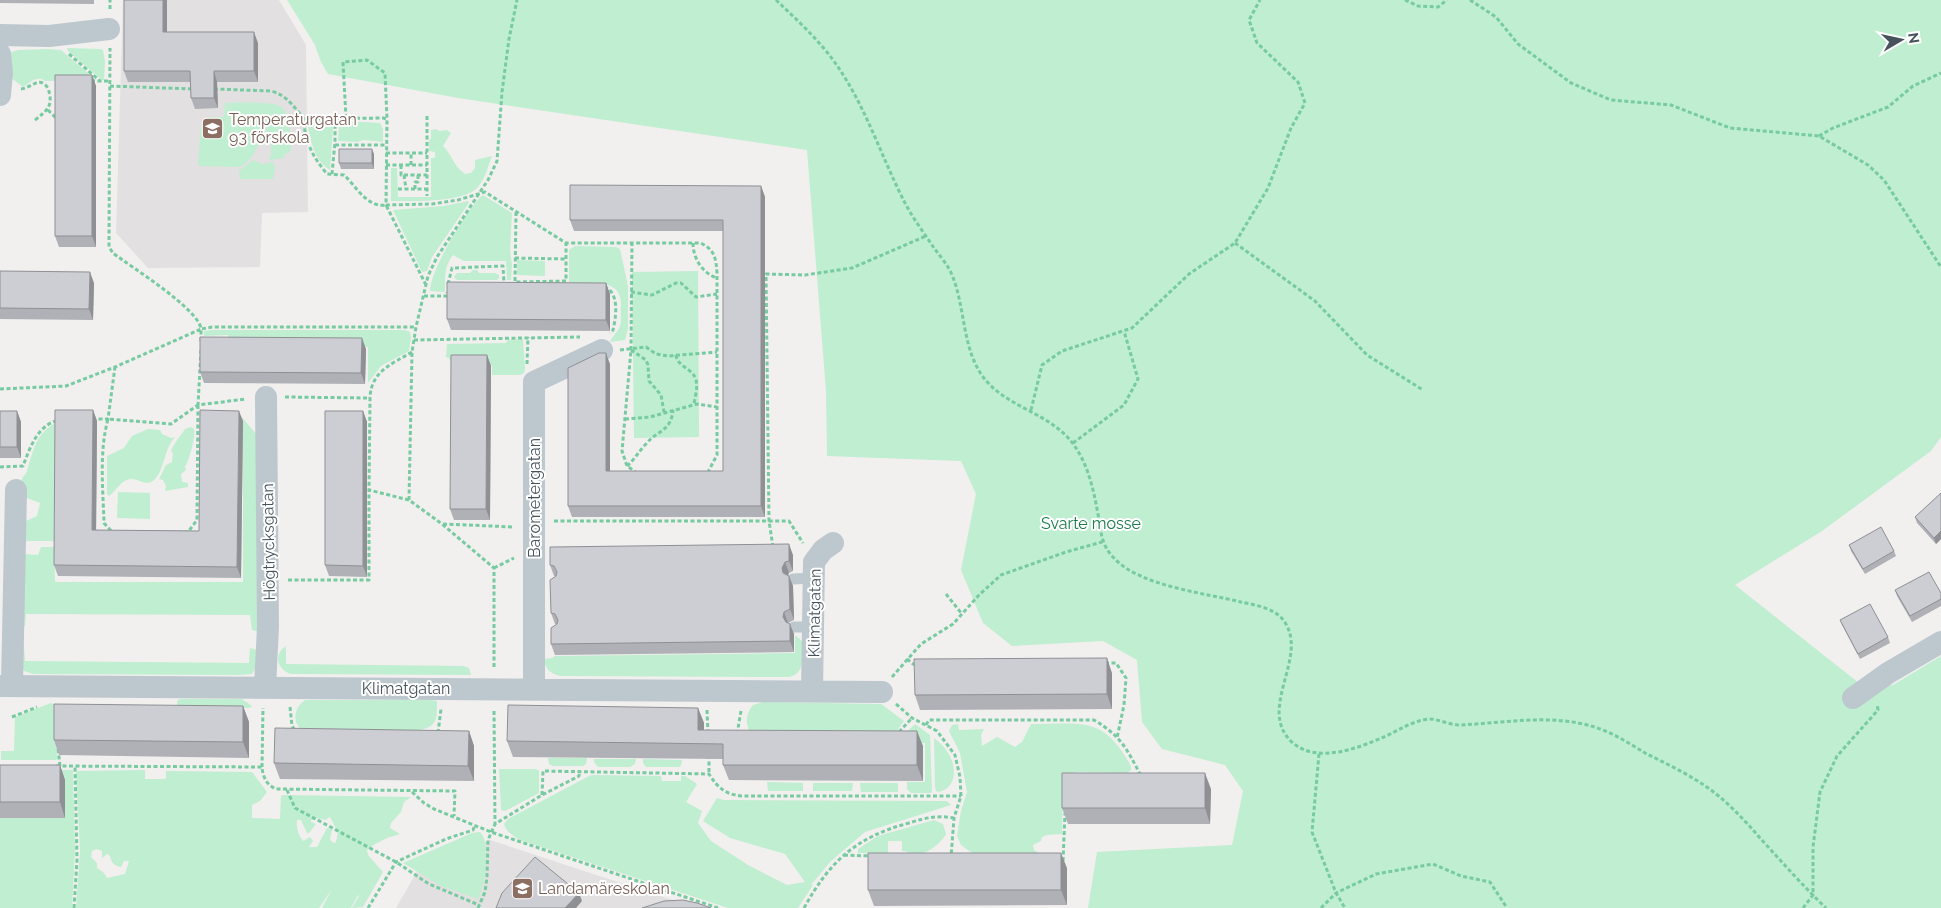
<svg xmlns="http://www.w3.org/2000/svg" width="1941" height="908" font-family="Raleway,sans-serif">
<rect width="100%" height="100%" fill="#f2efef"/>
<path fill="#e2e0e1" d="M123,0H279L306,45L308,212L262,213L260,267L148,268L116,233Z
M490,840L697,908H396L419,868Z"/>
<path fill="#bfeed0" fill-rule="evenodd" d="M287,0H1941V437L1931,451L1822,531L1735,585L1864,687L1893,685L1941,656V908H1088L1097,852L1232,845L1243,791L1225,765L1162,749L1142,722L1137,660L1103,641L1012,646L983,623L961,570L976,494L961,461L827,456L826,391L807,150L458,98L328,74L321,62L315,45Z
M67,48L100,49L103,50L105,61L104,80H102L68,51Z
M48,49L61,50L96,80L45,81C37,75 30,83 23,87L6,74L9,53L18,50Z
M225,103C236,103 271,101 279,106C288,110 289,122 290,130C290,138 293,146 289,153L284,154V158L269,160L271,153V145L268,142C257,142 258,147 253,155C250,159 245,164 240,167L199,166L198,163L201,127L207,124V117H224Z
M327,121L331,122L333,128L330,170C315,161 311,143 308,126L309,123Z
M344,121L380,123L383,129V142L364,140L357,142L338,141L339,122Z
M436,129L439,131L447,130L451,133L443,146C452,154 453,166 465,174L471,173L475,168V160L492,156C488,166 485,180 477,188C463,203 411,201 391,201V168H397L398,197H431V158H435V152L429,151V140L431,139V130Z
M253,160L262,164L273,162L275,168L273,179H240L239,171Z
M483,195L512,213L510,250L512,265L511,280H507L506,261H464L453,255C444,266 445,278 445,291L444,292L430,291C429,273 468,206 483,195Z
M468,201L469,203L432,257L427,271L422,272L393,210L444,206Z
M575,246L616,247L620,249L628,286V329L625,340L610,342C612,336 618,332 620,326C622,320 620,312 621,306C622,275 589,286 569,283V250Z
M517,260L545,261V276L517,275Z
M473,270H477L479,273H495L499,275V278L497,280H457L454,277L457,273H470Z
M698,271L699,437L634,438L632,272Z
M212,330H405L410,332L411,337L409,351L381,366L368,383V347L228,345V335L204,336V331Z
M523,339L525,369L524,373L520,375H492V365H455L451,363L449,358L446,357L447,344L506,343L508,340Z
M240,415L262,441V543L257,631L252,630L250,615L26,614L25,626H22L23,554L38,555L41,547H54L55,582H243V421H226Z
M57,422L55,541H22L24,522L37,516L40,503L24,497C23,491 19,483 23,477C24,475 26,474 27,471C34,449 35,434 57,422Z
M191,427L194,429C196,436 189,461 185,467L186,470L181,474L182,482L188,483V487L165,491L166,486L163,480L159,479L166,465L172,462L173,453L171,451C174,443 180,437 185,429Z
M148,429L160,430L162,434L171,438L175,437C164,449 165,468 155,479C147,488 139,478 130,479C120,481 116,491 109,496L107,494V456L124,448L132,436Z
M118,492L150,493V519L117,518Z
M795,635L802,641C802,655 806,674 789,677L560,676C550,674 545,668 544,659L552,658L555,656L795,653Z
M286,646V664L463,666L469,668L471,675L291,674C277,669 273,655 286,646Z
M23,647H24L25,661L249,663L250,648L257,650L259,663L252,674L239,675L33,674L24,671L21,667Z
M180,699H242L252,706L250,708H206L178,718L177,701Z
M305,700H432L437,701C437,717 438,727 419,730H302C291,721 295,707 305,700Z
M763,702L881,704L904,721L896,732H750C745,723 746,713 753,705Z
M51,703L55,705L57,760H1V751H14L15,717Z
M915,724L930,735L932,792L930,793H911L907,789V782H925V743H895Z
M958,724L959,730L984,729L981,735L982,746L997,737L1015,747L1022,742L1031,724C1083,724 1103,715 1131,766V770L1127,773L1077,772L1063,776L1062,834L1047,835L1042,837L1041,841L1033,845L1034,850L1040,854L972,853L961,845L957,836L958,830L961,811L967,792L960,753L949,731L952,725Z
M934,738C939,742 945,747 948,753C957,766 957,788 939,792L936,791L935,787Z
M548,758H587L586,764L583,766H553L549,764Z
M594,759H636L635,764L630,767H598L594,762Z
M643,759L682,760L681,765L680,767H646L643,763Z
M499,769H536L539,771V793L505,811L501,810Z
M55,770H73L75,850L72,908H0V818Z
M145,770V779H166V771L252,772L267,792L260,801L252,805V818L280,819L281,796L284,795L411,797L404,802L401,812L391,823L390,828L400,834L387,838L375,844L367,850L368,855L383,872L363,907L352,908L359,896L358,895L351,908H322L332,889L319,908H76L80,851L76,771ZM330,817L338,832L336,842L334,843L330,840L332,829L327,828L317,847H309L313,841L310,837L303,841C298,835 296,827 297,820H301L307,833H309L316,824L311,822V820H315L316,818L325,820ZM96,849L102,851V858L107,854L110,856C111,862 114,866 121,867L124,861H129L125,874L107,878L104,873L97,868V863L91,857L92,851Z
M593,775L661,776L662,781H681V776H685L697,784L686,802L702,811L698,823L711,841L748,865L787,885L805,882L785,854L730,838L703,821L717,798L724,800L944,801H947L951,805L865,832L830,862L811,885H813L798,908H728L520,840C514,836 506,832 504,824L508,819L589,776Z
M767,782L803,783V791H768Z
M813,783H853L852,791H813Z
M860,783H898V792H861Z
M934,820L943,824L946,834C941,844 925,856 913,854C910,853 906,851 902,851V841H888V853H858V849L878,836Z
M480,832C492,842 485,887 478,899L441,886L403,863L472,833Z"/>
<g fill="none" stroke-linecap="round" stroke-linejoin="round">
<path stroke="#77cba0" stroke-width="3" stroke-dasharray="4 2.5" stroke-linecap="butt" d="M776,0C797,20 819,40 836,64C866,107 881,156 904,201C912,217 924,233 934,248C940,256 948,265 952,275C965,306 962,345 981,374C1006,411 1056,411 1079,453C1090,472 1094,493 1098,514C1101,532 1101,545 1114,558C1139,586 1205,593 1241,602C1255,605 1275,608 1284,621C1310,657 1255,710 1293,743C1318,764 1358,748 1384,737C1399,730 1412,721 1429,719C1439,719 1449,725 1460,725C1507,723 1557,712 1603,730C1618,736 1632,745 1645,753C1671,766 1699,779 1721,798C1735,810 1748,824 1760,838C1782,862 1803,886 1826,908
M1405,0L1418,6L1438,7L1447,0
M1470,0L1496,17L1518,44L1571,83L1611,100L1671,105L1730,128L1819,136L1868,165L1884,180L1941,267
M110,9V0
M69,54L100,81
M91,81H110
M110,86L193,89
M21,89C32,88 39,75 48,88C54,107 47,110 34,121
M214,89L271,91C287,95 294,107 304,119C304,141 313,157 327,174L344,175C356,186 367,208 386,205L426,285
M48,110L57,119
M427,116V196
M346,118L343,62L367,60L385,73L387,119
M304,119L383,118L387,119L386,205L432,204L458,200L485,192L566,243H700C715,249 716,259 717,273V455L708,472H706
M1819,136L1833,128L1888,107L1913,86L1941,73
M335,145H386
M386,153H427
M386,165H427
M401,165V175H427
M411,165V154
M332,174L335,142V118
M404,175L406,189
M398,189H427
M415,189V182H418V175
M516,212L515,282L566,281V243
M632,242L631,350L622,451L627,466L637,473
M693,243C693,258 702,273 717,278
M1235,243L1315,301L1367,355L1423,390
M515,258L566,259
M448,284L452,268L503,266L504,284
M604,287C620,292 616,317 613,330L610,333
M631,292L652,295L676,283H681L696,297L717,294
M424,296H447V292
M414,340L580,337
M201,341V329L212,327H416
M201,350L198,405L246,399
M620,350L646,347L656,354L668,356L717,352
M631,350L646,360L648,365L649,381L661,395L664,412
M676,355C677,367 693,368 696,380C698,388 695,397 694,404
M527,364L528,337
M0,389L66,386L115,367L201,329C199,309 131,267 113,253L109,247L110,48
M285,397L370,398
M198,405L197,520L188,532L113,533L104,523C103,489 99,452 108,419L171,424Z
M1031,410L1042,365L1062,351L1132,328L1189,274L1235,243L1268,188L1291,128L1305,103L1298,82L1257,43L1249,20L1260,0
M92,419H108L115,367
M625,419L650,417L697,404L717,407
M1073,443L1124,405L1138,379L1124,331
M627,466C635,459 639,451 646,444C657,430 671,432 673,410
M0,467L23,466C30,448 37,425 59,420
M409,500L369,490L370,398C371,371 392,364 412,352
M554,521H769L766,274L805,275L852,268L926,236
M443,524L514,527
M773,547L769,521H789L803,543
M494,568L514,558
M288,580H369V490
M946,594L962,614
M907,659L913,664H917
M1105,663H1116L1126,678L1124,705L1117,738
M494,667V568L442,524L409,500L412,352L416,327L428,276L437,257L488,180L497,161L502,92L509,39L517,0
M892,677L921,644L953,624L979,595L1001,575L1066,552L1102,542
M896,704L912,718L937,731L955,755L960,777L961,796L954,818L951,857
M290,707L292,726L296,732
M707,710L708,734
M494,711L495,824
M12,717L37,707
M926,725L929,720H1094C1121,736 1127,749 1141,776
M899,732L912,718
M438,733L441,709
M737,734L741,711
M58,749L60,766
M1319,754L1312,832L1336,893L1345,908
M709,755V774
M56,766L262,767C263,778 267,785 276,789L455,791L454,816
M262,767L263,708
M287,790L295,808L396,862L429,884L479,905
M412,792L424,803L434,809L491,832L718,908
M542,795L543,771L709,774C718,788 725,794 741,796H961
M844,855L871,856
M1063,861L1065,813
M74,908L77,860L75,766
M368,908L396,862L446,839L473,830L475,825
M478,908L485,892L487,877L488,840L495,824L542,795L579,776L580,771
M804,908C830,861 856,837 909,823C924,818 938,815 954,818
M1321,908L1336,893L1376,874L1433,864L1461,876L1490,882L1507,908
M1803,908L1813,895V847L1820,792L1837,756L1878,710L1877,704"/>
<path stroke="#bdc7ce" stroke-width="11" d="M793,579L813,578
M794,627H813"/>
<path stroke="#bdc7ce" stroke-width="22" d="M0,35L49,36L109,29
M0,54L2,73L0,95
M0,686L882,692
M12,686L16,490
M265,687L268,627L266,397
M534,689V382L602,350
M812,691L814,562L823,550L833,543
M1853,698L1888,673L1941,642"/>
</g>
<path fill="#afb1b6" d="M0,0H94V4L0,3Z
M167,32L258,43V82H217L218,108L195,109L191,98V82H128L124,71Z
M92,75L96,86V247H59L55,236Z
M374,154V169H341L339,163Z
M761,186L765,197V517H572L568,506L610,364V471H723V231H574L570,220Z
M0,271L94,283L93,320L0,319Z
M606,283L610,294V331L451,330L447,319Z
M366,349L365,384L204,383L200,372Z
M487,355L491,366L490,520H454L450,509Z
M93,410L97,421L96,530L199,531L243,421L241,578L58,576L54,565Z
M0,411H17L21,422V458H0Z
M363,411L367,422V577L329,576L325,565Z
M1941,493V539L1936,544L1917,523L1915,517Z
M1849,545L1894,551L1896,556L1865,574L1851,551Z
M793,555V571L789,573L788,575L793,586L794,620L788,623L794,634V652L555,655L551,644L557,624H555L551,613L556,576H554L550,565Z
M1895,590L1941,593V606L1912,622L1897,596Z
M1840,620L1888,637L1890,643L1860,659L1842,625Z
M1112,673V709L920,710L915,695Z
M243,706L249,722V758L59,755L54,740Z
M698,708L704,723V730L923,746V781L729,780L723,765V759L513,757L507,741Z
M469,731L474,746V781L280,779L274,763Z
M0,765H60L65,780V818H0Z
M1211,789L1210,824H1068L1062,808Z
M1067,868V905L874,906L868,890Z"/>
<path fill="#8f9094" d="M163,0H167V43L163,32Z
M254,32L258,43V82L254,71Z
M214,71L217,82L218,108L214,98Z
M92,75L96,86V247L92,236Z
M372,149L374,154V169L372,163Z
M761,186L765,197V517L761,506Z
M90,272L94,283L93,320L89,309Z
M606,283L610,294V331L606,320Z
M362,338L366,349L365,384L361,373Z
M606,353L610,364V482L606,471Z
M487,355L491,366L490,520L486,509Z
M93,410L97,421L96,540L92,530Z
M17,411L21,422V458L17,447Z
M239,411L243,421L241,578L237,567Z
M363,411L367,422V577L363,566Z
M1941,531V539L1936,544L1934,538Z
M789,544L793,555V571L789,561Z
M785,562L789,573L786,579L782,568Z
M789,576L793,586L794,620L790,609Z
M784,612L788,623L787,627L783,617Z
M790,624L794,634V652L790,641Z
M1107,658L1112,673V709L1107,694Z
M243,706L249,722V758L243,742Z
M698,708L704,723V744L698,730Z
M469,731L474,746V781L468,766Z
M917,731L923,746V781L917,765Z
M60,765L65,780V818L60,802Z
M1205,773L1211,789L1210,824L1205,808Z
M1061,853L1067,868V905L1061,890Z
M579,893L582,901L576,908H565Z"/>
<path fill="#ccced4" stroke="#8f9094" d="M124,0H163V32H254V71H214V98H191L190,71H124Z
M55,75H92V236H55Z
M339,149H372V163H339Z
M570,185L761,186V506H568V368L599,353H606V471H723V220H570Z
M0,271L90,272L89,309L0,308Z
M447,282L606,283V320L447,319Z
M200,337L362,338L361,373L200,372Z
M451,355H487L486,509H450Z
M55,410H93L92,530L199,531L200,410L239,411L237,567L54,565Z
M0,411H17V447H0Z
M325,411H363V566L325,565Z
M1941,493V531L1934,538L1915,517Z
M1881,527L1894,551L1863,569L1849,545Z
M789,544V561L785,562L782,568L783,573L789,576L790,609L784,612L783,617L786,622L790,624V641L551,644V628L557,624L558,620L555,614L551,613L550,580L556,576L557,572L554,566L550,565V547Z
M1929,572L1941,593V599L1910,616L1895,590Z
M1870,604L1888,637L1858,654L1840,620Z
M1107,658V694L915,695L914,659Z
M54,704L243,706V742L54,740Z
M508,705L698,708V730L917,731V765H723V744L507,741Z
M275,728L469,731L468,766L274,763Z
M0,765H60V802H0Z
M1062,773H1205V808H1062Z
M868,853H1061V890H868Z
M535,857L579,893L565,908H496L502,893Z
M683,900L697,903L711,908H642L664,901Z"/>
<defs>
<symbol id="school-square" viewBox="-11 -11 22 22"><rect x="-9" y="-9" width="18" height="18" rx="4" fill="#8d6e63" stroke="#fff"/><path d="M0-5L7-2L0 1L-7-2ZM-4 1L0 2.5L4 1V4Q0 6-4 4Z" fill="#fff"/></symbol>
</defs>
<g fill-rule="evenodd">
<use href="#school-square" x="200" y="116" width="25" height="25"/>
<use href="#school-square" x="510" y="876" width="25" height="25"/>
</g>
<g text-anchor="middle" stroke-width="4" stroke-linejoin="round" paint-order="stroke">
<g font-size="16" fill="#785e54" stroke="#fff" text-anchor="start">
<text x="229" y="125">Temperaturgatan<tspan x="229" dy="18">93 förskola</tspan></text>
<text x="538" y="894">Landamäreskolan</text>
</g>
<g font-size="16" fill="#47535c" stroke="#fff">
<text transform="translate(534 498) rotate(-90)" y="6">Barometergatan</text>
<text transform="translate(268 542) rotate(-91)" y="6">Högtrycksgatan</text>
<text transform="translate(814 613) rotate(-89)" y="6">Klimatgatan</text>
<text x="406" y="694">Klimatgatan</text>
</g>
<g font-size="16" fill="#197c49" stroke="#fff">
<text x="1091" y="529">Svarte mosse</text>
</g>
</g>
<g transform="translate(1901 40) rotate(81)" stroke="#ffffff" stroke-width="4" paint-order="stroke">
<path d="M0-4L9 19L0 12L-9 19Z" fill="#47535c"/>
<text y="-8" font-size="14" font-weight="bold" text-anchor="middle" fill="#47535c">N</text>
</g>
</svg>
